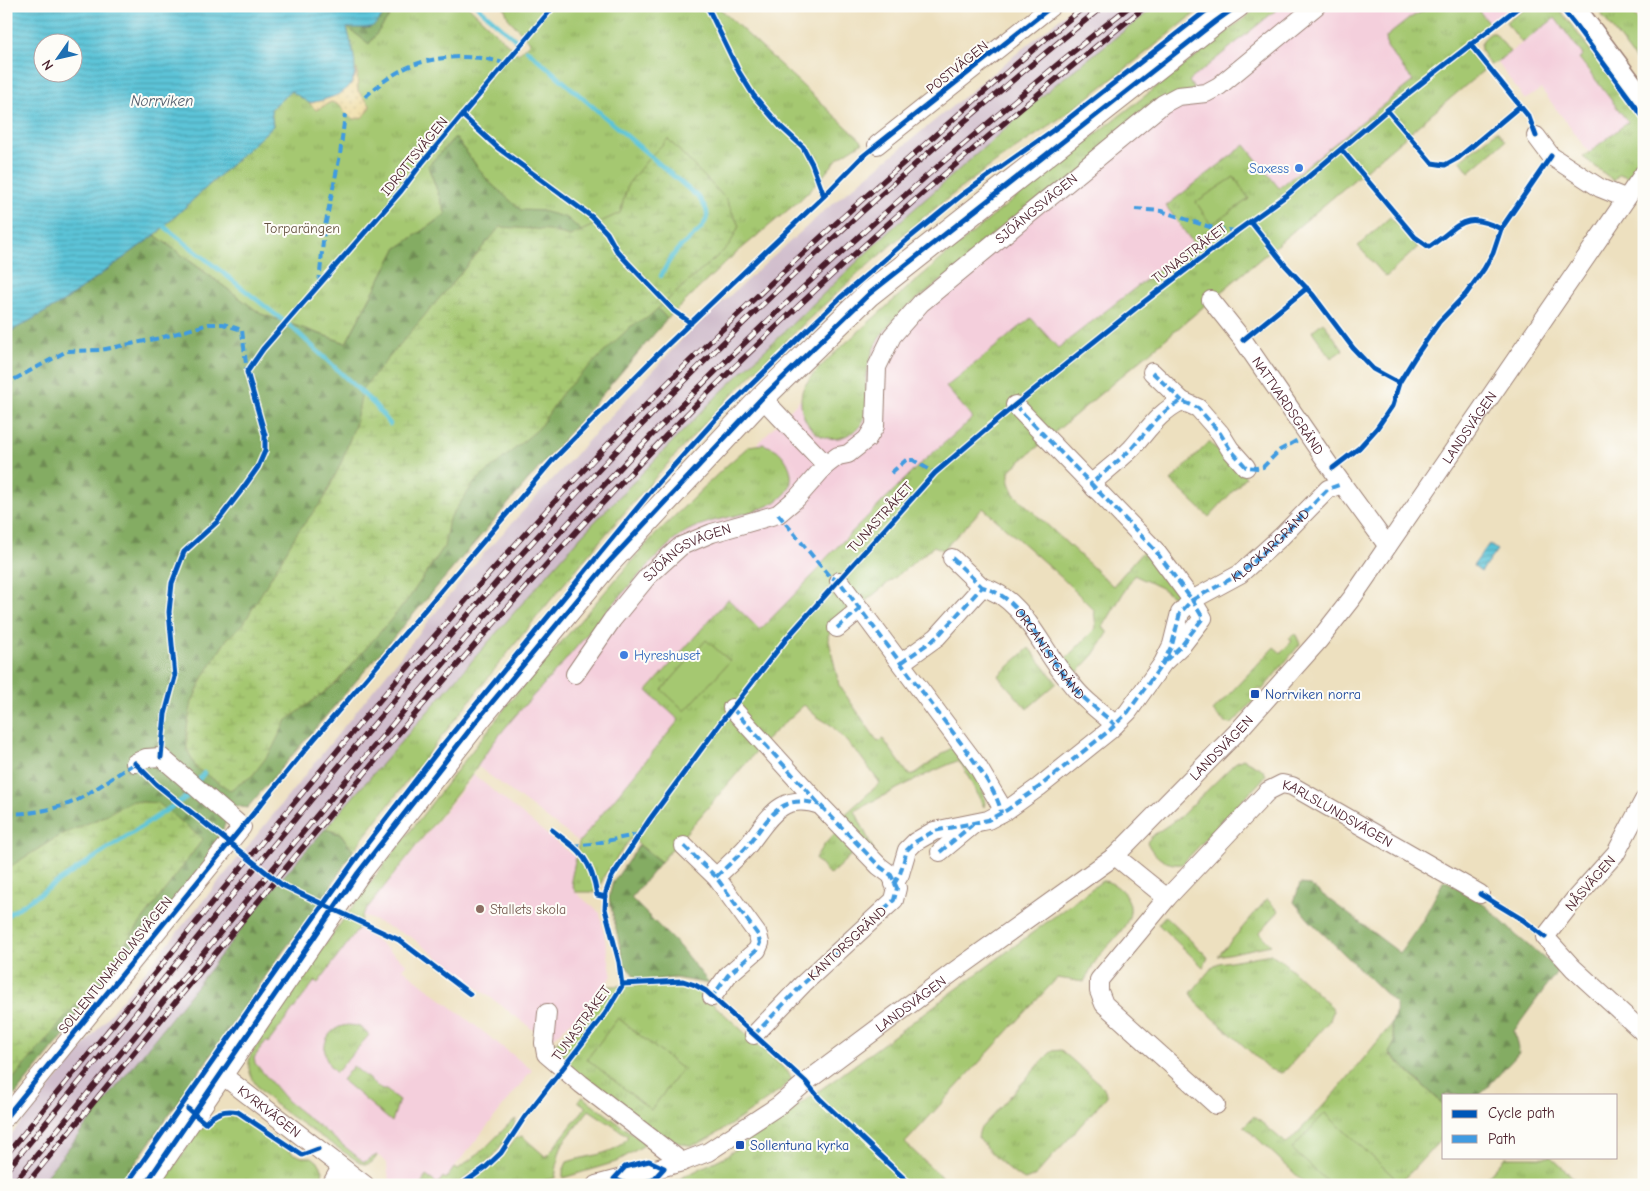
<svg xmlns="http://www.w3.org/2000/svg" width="1650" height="1191" font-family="'Comic Neue',sans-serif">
<defs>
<pattern id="grass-tufts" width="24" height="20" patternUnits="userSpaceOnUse" patternTransform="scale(1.25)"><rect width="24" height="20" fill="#a5c871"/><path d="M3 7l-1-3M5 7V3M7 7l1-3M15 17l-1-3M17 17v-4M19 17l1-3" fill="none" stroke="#90ab62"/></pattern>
<pattern id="forest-firs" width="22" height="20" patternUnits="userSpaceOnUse" patternTransform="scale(1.25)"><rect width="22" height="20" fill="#84ac63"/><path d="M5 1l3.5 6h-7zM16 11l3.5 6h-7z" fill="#6e8b52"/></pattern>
<pattern id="wetland-marsh" width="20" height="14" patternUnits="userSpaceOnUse" patternTransform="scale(1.25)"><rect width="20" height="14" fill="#a5c871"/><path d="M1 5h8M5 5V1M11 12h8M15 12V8" fill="none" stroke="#90ab62"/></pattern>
<pattern id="sand-dots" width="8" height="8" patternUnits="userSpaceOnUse" patternTransform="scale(1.25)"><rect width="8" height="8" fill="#eeda9e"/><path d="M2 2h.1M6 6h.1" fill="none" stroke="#cebb88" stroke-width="1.8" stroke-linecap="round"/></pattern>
<pattern id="water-rules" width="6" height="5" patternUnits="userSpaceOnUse" patternTransform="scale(1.25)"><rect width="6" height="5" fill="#5cc4d8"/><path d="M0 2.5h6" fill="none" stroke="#4e9faf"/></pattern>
</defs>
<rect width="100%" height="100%" fill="#fdfcf7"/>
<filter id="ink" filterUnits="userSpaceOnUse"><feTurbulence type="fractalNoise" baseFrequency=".02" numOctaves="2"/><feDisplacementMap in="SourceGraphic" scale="10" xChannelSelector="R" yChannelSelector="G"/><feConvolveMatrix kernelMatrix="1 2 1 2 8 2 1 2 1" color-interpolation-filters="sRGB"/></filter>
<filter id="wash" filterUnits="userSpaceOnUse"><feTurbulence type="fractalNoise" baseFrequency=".0096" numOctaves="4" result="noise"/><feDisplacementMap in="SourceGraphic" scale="20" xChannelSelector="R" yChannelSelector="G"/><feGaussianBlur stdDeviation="1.12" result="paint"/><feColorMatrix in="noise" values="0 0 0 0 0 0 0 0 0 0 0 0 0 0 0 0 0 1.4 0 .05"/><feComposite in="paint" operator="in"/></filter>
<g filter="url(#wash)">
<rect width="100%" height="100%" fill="#ede0bf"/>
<path fill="#f4cfdc" d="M1273,6H1513L918,466L826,558L818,570L760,630L728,600L647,690L679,719L579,842L473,763L666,537L799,401Z
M1555,18L1583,55L1579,59L1628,122L1589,152L1541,89L1525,100L1497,62Z
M474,775L576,858L571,881L575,892L600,913L612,976L585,1009L549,1042L411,937L362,915Z
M359,928L407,964L403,969L532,1070L445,1179L437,1185L426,1176L420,1185H409L389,1181L387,1164L378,1155L364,1162L287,1101L255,1063L254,1058L266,1041L268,1042L315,981L318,982Z"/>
<path fill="#d0bdcc" d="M1075,6H1156L1056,84L887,233L717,396L582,535L281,879L39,1185H6V1141L252,841L477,561L686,335L824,211Z"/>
<path fill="url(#grass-tufts)" stroke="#78744e" d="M397,6H468L518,54L530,42L508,18L504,6H717L863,142L838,158L818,182L800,200L728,260L667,319L612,258L542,211H521L488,181L455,137L428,166L446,214L396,249L346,343L261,314L155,235L273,126L271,109L291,91L351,46L347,27L369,43Z
M1156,6H1204C1159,43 1113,79 1066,114C1038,135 1008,152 981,173C931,210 883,251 837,293C655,458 503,657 353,851L341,834L325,829L582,535L717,396L887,233L1056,84Z
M1260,6H1281L1189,81L1194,89L908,306C893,320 877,336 871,356C869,362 867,370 866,376C865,391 870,412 861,425C858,429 854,431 851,433C823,451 795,422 802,392C805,378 846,343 858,332C985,216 1125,113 1260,6Z
M1432,6H1475L1489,23L1463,44L1484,70L1009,471V483L1014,494L1113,586L1145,549L1179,594L1181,602L1161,588L1134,575L1103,627L1108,633L1094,655L1071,679L1060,664L1096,628L1094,610L1062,578L983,508L943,550L934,546L832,628L828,636L839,685L878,742L883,739L909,775L916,773L954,746C965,761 990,788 984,807L962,765L957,761C921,776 888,793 855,811L875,853L840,819L880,783L860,756L831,725L816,716L804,705L765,741L661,862L631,838L604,876L598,892H575L571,880L579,842L679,720L647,691L728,599L760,630L818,570L826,558L918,466L973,418L946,387L1031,318L1058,348L1193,243L1166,206L1245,145L1279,188L1413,81L1387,47L1386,37L1410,18Z
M1530,6H1557L1643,120L1644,152L1630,177L1627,178L1623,175H1618L1614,181L1583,157L1628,122L1579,58L1583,55L1555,18L1522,43L1506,22Z
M1595,6H1627L1625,8L1644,25V71Z
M1491,33H1495L1510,52L1497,62L1490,65C1480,51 1475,44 1491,33Z
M1497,131L1505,141L1469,172L1460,160Z
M1390,217L1418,247L1386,277L1358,246Z
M1323,322L1343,350L1331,358L1312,331Z
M1209,442L1246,477L1209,517L1171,481Z
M763,444C767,446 773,447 777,450C789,460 797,479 786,493C765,518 709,514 681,535C667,545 655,559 643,571C615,601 589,632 563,663C533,697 496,733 474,772L362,915L359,928L318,983L315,981L268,1043L266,1041L254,1058L255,1063L287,1101L364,1162L377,1155C374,1163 367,1167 359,1162C342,1151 325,1139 308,1128C287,1113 238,1085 251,1054L307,970L364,891L512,699L650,540L726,466L749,446Z
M1293,634L1296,635L1300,644L1262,690L1258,688L1252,695L1255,699L1232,724C1224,724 1218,716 1213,711L1274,647L1281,653L1292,641L1289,639Z
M1029,648L1057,683L1027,709L998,676Z
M1243,759L1262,769L1266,775L1262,780L1182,864C1166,866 1153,856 1147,842L1152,836L1180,817L1235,763Z
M836,832L853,853L830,875L815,859L824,845Z
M1102,881C1109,881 1116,885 1122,891C1146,917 1111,939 1097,959C1092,966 1088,974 1084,982L1057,978L905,1143L950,1185H661L679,1179L726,1156L837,1078Z
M1267,899L1279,911L1259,933L1271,945L1218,956Z
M1165,916L1206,955L1208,958L1203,967L1158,924Z
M1271,954L1282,961L1332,1007L1333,1012L1330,1020L1285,1071L1281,1073L1269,1069L1197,1003L1191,993L1213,966L1219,963Z
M667,984C679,984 690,985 700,992L788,1072L792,1080L784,1087C769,1098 705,1146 691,1145C680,1145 670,1139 661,1135L576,1071L555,1054L553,1046L609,986Z
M348,1025L359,1026L369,1035L336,1073C318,1057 321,1028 348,1025Z
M1391,1025L1395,1042L1389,1054L1444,1105V1136L1399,1185H1307L1244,1126L1254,1116L1287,1144L1337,1091Z
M1061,1050L1103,1087L1107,1096L1035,1176L1025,1180C1013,1176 985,1148 978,1137L980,1129L1047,1056L1052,1051Z
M353,1066L382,1090H386L399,1100L392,1122L342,1080Z
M583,1097L646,1144L616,1162L563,1178V1171L567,1162C587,1155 614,1156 627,1138V1135L589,1110L563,1143L559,1154L555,1178L527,1185H466L497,1162L515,1139L522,1136L546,1157L586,1107L578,1101Z
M226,1114C251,1118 274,1140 294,1154L302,1157H312L319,1163L323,1170L320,1185H159L180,1159L201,1125L207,1128L214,1119Z
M516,1119L513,1129L493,1157L456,1185H420L426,1176L438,1184L443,1177L446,1179L454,1168L457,1170L485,1148L511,1122Z
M1505,1157H1551L1581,1185H1480Z"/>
<path fill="url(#forest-firs)" stroke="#676647" d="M388,6H397L369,44L347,27L369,28Z
M455,137L488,181L521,210L542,211L567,218L612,258L667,319L247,808L232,805L215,851L6,1106V334L63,302L155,235L261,314L346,343L396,249L446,214L428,166Z
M325,829L341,834L353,851L317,908L284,950L120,1185H39L281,879Z
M639,845L661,862L631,898L679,946L710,984L675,978L639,981L624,964L609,898L612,884Z
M1444,880L1472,895L1489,909L1517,936L1558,970L1514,1031L1519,1053L1480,1095H1444V1105L1389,1053L1395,1042L1391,1025L1396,1012V1004L1309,920L1294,902L1300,884L1310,885L1400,953L1421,923Z"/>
<path fill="url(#wetland-marsh)" stroke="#78744e" d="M668,139L726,199L739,226L729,246L647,318L631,326L563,392L538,429L474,483L449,519L444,547L406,602L335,684L286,721L271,751L252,776L230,790L196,768L187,749V728L192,702L204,676L227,639L244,623L297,533L324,499L342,461L355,425L363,388L500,227L548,230L570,236L620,213L628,184L649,158Z
M131,801L158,803L203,839L100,977L6,1087V869L59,836L102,817Z"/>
<path fill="url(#sand-dots)" stroke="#9c7c64" d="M357,69L358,91L370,105C368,116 357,124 347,115C343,112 342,107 339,105C337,104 334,103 331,102L316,110L309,103L322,100L354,79Z"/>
<path fill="#a5c871" stroke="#78744e" d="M1234,177L1249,199L1211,225L1196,202Z
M706,640L730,661L685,711L662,690Z
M618,1018L682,1069L651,1110L587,1059Z
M1325,1113L1394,1177L1387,1185H1331L1292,1149Z"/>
<path fill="url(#water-rules)" stroke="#537282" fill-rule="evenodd" d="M6,6H388V7C374,31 372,28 347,28C360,75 363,93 309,103L291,91L271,109L273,126L155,235L63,302L6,334ZM42,42H72V72H42Z
M1489,544L1497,550L1481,572L1473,566Z"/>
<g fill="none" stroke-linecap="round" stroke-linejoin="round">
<path stroke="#5cc4d8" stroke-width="4.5" d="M477,6L517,41
M527,50L699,198C703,204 708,209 707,216C705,230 687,240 678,249C671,257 666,266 661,276
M165,227L295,330L375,405L390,424
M197,782L204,773
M6,916L188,796L193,788"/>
</g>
</g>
<g filter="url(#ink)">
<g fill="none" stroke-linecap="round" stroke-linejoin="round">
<defs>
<g id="minor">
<path d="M1536,136L1551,156L1600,188L1625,198"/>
<path d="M877,145L1052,6"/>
<path id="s1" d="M1211,300L1243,340L1338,478L1387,545"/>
<path d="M1152,372L1182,401"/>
<path d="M762,398L826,465"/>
<path id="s2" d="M1015,405L1155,550L1192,600L1240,574L1282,536L1328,489L1342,484"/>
<path d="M1095,489L1091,484C1104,472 1119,461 1132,448C1148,430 1160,411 1182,401L1198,408L1220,433L1230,449L1246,467"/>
<path d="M952,558L982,587"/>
<path d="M839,581L978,767L1000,804L1001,813"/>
<path d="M837,628L860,609"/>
<path d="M901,663L937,637L982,587C1023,597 1040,647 1065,676C1071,683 1076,691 1083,697C1093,707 1105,715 1115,725"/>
<path id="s3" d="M575,674L612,620L648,576L681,546L712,533L778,514L797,498L826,465L838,456L848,454L867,439L875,426L877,367L892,336L921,303L1163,104L1178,96L1206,93L1219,86L1316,6"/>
<path d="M732,708L820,805L879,866L891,875L897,888L894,900L803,984L754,1035"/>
<path d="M1644,800L1616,853L1574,900L1545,937L1573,968L1644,1033"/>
<path d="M684,846L716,877L758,935L760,943L757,950L728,975L712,997"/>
<path d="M940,852L974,824"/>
<path d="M1115,856L1167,898"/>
<path d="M716,877C727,866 739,856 749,844C770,817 781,792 820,805"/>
<path d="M894,884L900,874L907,850L915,842L934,831L988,820L1007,810L1039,787L1110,730L1128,712L1163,663L1172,645L1180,613L1192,600L1203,618L1182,645L1163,663"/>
<path d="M547,1013L544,1043L546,1054L581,1084L682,1162"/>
<path id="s4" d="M221,1074L365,1185"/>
<path id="s5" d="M1216,1105L1104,1004L1099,991V980L1167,898L1268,791L1282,784L1292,786L1480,894"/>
<path d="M6,1117L242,827L161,757L146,758L135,763"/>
<path d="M331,1185L341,1167"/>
<path id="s6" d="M596,1185L682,1162L708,1152L778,1106L806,1082L956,970L1115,856L1238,731L1319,640L1352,598L1644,173"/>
</g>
<path id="tertiary" d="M1573,6L1644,101"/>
<path id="secondary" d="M145,1185L358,873L479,718L607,564L762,398L869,294L1216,21L1237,6"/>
</defs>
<use href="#minor" stroke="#9c8075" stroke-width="20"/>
<use href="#tertiary" stroke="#9c8075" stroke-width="24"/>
<use href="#secondary" stroke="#9c8075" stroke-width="26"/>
<use href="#minor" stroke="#fff" stroke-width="18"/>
<use href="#tertiary" stroke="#fff" stroke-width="21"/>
<use href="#secondary" stroke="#fff" stroke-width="24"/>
<defs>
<path id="rail" d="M6,1155C192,931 370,700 568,487C679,366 799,254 923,146C976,99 1030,51 1085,6
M6,1171C195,944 377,710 577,493C739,318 917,156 1103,6
M12,1185C111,1065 210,945 309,825C399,716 490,606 587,503C695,387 810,278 929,174C995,117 1061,60 1130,6
M26,1185C241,923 451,657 687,414C731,369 777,326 823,283C927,187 1035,95 1146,6"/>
</defs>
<use href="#rail" stroke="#4a1f2b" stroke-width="5.5"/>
<use href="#rail" stroke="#fdfcf7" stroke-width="4" stroke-dasharray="11" stroke-linecap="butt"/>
<g stroke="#409be1" stroke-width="4" stroke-dasharray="8 4" stroke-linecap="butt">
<path d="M365,97C376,87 388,77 402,70C429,55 478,53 506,64"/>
<path d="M1135,209L1161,211L1213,228L1237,231"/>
<path d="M319,284L324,231L340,155L345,114"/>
<path d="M1152,372L1182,401"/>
<path d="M6,388L15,379L67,351L101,350L160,338L209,324H223L242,330L247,372"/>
<path d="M1015,405L1155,550L1192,600L1240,574L1282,536L1328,489L1342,484"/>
<path d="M891,473L906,460H913L935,473"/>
<path d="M1095,489L1091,484C1104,472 1119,461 1132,448C1148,430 1160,411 1182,401L1198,408L1220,433L1230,449L1246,467L1257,468L1263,467L1280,450L1298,440"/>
<path d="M778,514L829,576L839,581C872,625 906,670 939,714C955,736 999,789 1001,813"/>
<path d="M952,558L982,587"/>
<path d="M837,628L860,609"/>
<path id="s7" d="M901,663L937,637L982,587C1023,597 1040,647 1065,676C1071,683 1076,691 1083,697C1093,707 1105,715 1115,725"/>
<path d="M732,708L820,805L879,866L891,875L897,888L894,900L803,984L754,1035"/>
<path d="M6,813C24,816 63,808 79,799C98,788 116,775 135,763"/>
<path d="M572,846L592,844L640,834"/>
<path d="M684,846L716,877L758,935L760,943L757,950L728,975L712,997"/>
<path d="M940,852L972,825"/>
<path d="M716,877C727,866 739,856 749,844C770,817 781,792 820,805"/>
<path d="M894,884L900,874L907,850L915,842L934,831L988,820L1007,810L1039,787L1110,730L1128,712L1163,663L1172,645L1180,613L1192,600L1203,618L1182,645L1163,663"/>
</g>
<defs>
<path id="cycleway" d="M705,6L709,10L739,72L754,96L781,127L803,147L812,164L824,196
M1560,6L1576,26L1644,118
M1470,44L1529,117L1536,136
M1387,110L1432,163L1445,165L1458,158L1520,106
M462,115L498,148L592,217L607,233L617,251L628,263L674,311L691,323
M1342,150L1415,237L1429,247C1460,226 1463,210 1501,229
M1251,222L1285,265L1313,295L1353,348L1373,369L1399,383
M1243,340L1307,288
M1333,468L1359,448L1377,428L1392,406L1399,383L1415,357L1439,322L1466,294L1484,269L1493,253L1501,229L1551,156
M161,757L165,714L175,677L169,612L172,583L184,552L217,522L241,491L258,467L265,451V435L247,372L263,349L401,191L422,163L554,6
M135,763L156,784L282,885L399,940L470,994
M552,830C581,852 591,858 597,895L606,897
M1480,894L1523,920L1545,937
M622,984L683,981L695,985L706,991L806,1082L820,1099L911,1185
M188,1109L205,1123C215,1113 224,1109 238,1112L302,1155L318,1149
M6,1117L305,750L552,461L660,352L824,196L862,157L1052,6
M126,1185L290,951L363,849L441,747L652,490L715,420L840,298L908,239L963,194L1059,126L1212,6
M145,1185L358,873L479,718L607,564L762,398L869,294L1216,21L1237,6
M461,1185L486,1167L501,1153L524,1118L605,1014L622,986L619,962L605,909L606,892L611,878L650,819L722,721L787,638L935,473L1015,405L1136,308L1237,231L1287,195L1387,110L1520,6
M629,1185L614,1179L625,1167L649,1161L664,1168L653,1180L631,1185"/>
</defs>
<use href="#cycleway" stroke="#fdfcf7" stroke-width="8"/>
<use href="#cycleway" stroke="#0057b8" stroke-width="5"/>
</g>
</g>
<g fill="#3f7fe0" stroke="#fdfcf7" stroke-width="2">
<circle cx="1299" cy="168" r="5"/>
<circle cx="624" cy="655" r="5"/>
</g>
<g fill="#1a4fb4" stroke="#fdfcf7" stroke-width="2">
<rect x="1250" y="689" width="10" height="10" rx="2.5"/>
<rect x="735" y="1140" width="10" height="10" rx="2.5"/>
</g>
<circle fill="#8d6e63" stroke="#fdfcf7" stroke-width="2" cx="480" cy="909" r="5"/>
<g text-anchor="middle" stroke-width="4" stroke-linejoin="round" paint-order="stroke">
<g font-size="14" fill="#4a1f2b" stroke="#fdfcf7">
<text transform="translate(957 67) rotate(-39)" y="5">POSTVÄGEN</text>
<text transform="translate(414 156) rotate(-51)" y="5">IDROTTSVÄGEN</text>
<text dy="5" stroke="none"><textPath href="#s3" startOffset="689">SJÖÄNGSVÄGEN</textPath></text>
<text transform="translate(1189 253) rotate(-37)" y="5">TUNASTRÅKET</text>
<text dy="5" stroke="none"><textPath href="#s1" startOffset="131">NATTVARDSGRÄND</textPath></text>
<text dy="5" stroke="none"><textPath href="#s6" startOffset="1178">LANDSVÄGEN</textPath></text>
<text transform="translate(880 517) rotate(-48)" y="5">TUNASTRÅKET</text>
<text dy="5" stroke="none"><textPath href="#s2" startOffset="360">KLOCKARGRÄND</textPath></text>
<text dy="5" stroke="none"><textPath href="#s3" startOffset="169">SJÖÄNGSVÄGEN</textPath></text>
<text dy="5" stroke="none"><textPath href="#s7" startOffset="209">ORGANISTGRÄND</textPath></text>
<text dy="5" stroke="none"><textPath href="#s6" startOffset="772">LANDSVÄGEN</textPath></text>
<text dy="5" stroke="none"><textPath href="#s5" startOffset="508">KARLSLUNDSVÄGEN</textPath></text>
<text transform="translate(1590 883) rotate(-49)" y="5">NÅSVÄGEN</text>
<text transform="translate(847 943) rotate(-43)" y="5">KANTORSGRÄND</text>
<text transform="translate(115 965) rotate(-51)" y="5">SOLLENTUNAHOLMSVÄGEN</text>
<text dy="5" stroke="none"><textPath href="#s6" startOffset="368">LANDSVÄGEN</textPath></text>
<text transform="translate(581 1023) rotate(-54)" y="5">TUNASTRÅKET</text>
<text dy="5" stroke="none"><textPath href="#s4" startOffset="61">KYRKVÄGEN</textPath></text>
</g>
<g font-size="14" fill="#366cbe" stroke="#fdfcf7" text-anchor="end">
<text x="1289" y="173">Saxess</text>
<text x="634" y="660" text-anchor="start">Hyreshuset</text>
</g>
<g font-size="14" fill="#655240" stroke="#fdfcf7">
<text x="302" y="233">Torparängen</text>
</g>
<g font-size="14" fill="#164399" stroke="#fdfcf7" text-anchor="start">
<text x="1265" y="699">Norrviken norra</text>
<text x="750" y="1150">Sollentuna kyrka</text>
</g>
<g font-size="14" fill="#785e54" stroke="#fdfcf7" text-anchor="start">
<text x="490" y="914">Stallets skola</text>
</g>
<g font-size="15" font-style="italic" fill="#505968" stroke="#fdfcf7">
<text x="162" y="106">Norrviken</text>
</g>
</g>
<rect width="1650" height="1191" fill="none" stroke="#fdfcf7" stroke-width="25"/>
<rect x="1442" y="1094" width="175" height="65" fill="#fdfcf7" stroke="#b5a4a5"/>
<rect x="1452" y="1110" width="25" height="8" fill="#0057b8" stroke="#b5a4a5"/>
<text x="1488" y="1118" font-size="15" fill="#4a1f2b">Cycle path</text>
<rect x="1452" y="1135" width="25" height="8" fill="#409be1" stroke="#b5a4a5"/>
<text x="1488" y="1144" font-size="15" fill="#4a1f2b">Path</text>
<g transform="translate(58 58) rotate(236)"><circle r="24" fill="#fdfcf7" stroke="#b5a4a5"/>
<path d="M0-4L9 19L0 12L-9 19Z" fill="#1f6fb2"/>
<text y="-8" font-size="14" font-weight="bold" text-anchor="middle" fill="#4a1f2b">N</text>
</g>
</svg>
